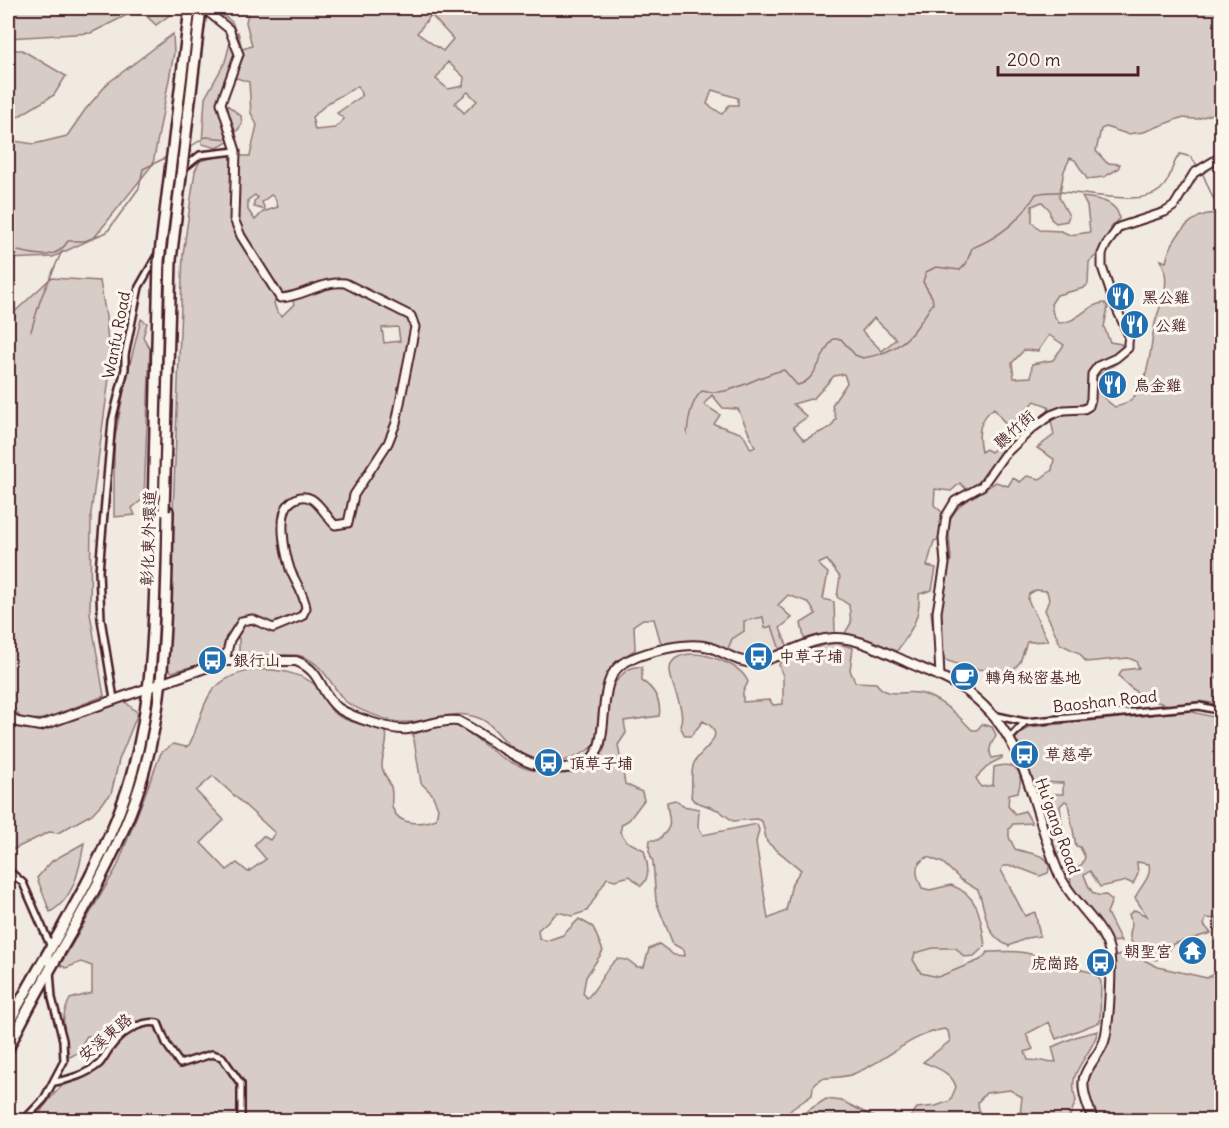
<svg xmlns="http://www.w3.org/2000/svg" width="1229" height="1128" font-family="Delius,'LXGW WenKai TC',sans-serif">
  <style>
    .built { fill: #e4dbd2 }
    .green { fill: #d8ccc6; stroke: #917678; stroke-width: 1.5; fill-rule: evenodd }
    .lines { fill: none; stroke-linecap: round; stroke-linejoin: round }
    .stream { stroke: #8c6f72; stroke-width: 1.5 }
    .minor-casing { stroke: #4a1f2b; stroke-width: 10 }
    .tertiary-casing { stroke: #4a1f2b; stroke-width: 11 }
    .secondary-casing { stroke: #4a1f2b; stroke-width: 12 }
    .primary-casing { stroke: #4a1f2b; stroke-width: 14 }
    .minor { stroke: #fbf7ec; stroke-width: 5 }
    .tertiary { stroke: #fbf7ec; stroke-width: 7 }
    .secondary { stroke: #fbf7ec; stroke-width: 8 }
    .primary { stroke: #fbf7ec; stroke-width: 9 }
    .primary-bridge-casing { stroke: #4a1f2b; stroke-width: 14; stroke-linecap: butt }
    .primary-bridge { stroke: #fbf7ec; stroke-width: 9 }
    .labels { text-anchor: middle; stroke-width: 6; stroke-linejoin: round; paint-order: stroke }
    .poi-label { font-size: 16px; fill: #4a1f2b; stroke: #fbf7ec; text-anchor: start }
    .street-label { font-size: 16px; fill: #4a1f2b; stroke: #fbf7ec }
  </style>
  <rect width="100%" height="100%" fill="#f0eae0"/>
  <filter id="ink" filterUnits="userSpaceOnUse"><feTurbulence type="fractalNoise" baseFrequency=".0167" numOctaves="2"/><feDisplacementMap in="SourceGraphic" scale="12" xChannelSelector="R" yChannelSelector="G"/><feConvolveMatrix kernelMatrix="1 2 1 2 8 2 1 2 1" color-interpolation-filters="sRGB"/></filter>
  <g filter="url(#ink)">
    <!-- built -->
    <path class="built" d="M763,617L772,626L780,650L748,659L727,651L732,638L744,631V621Z
      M933,948H956L964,957L965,966L938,977L921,973L913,960L915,953Z"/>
    <!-- green -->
    <path class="green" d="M8,8H179L156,25L139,9L91,33L8,38Z
      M249,8H1221V111L1197,119L1180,118L1144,132L1127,134L1106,127L1101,129L1096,151L1107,163L1120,164L1118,169L1104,177L1087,179L1075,160L1070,158L1064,171L1059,197L1069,216L1067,221L1056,223L1051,219L1049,209L1042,202L1032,206V222L1040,230L1061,231L1070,235L1090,232L1087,206L1082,197C1095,198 1119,201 1119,219L1111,227L1110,243L1089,262L1088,284L1084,288L1057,295L1051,304L1053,314L1059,323C1078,323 1087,303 1105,303L1108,307L1104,327L1110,342L1121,344L1124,349L1117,363L1096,377C1094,390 1105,400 1115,407C1151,400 1149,351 1155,323C1161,301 1172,284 1161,260L1166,262C1171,238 1193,209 1220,214L1221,218L1222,677L1214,679L1216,704C1194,699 1198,703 1178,705C1159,707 1130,691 1119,676L1122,670L1139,668L1136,661L1128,658L1086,662L1079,653L1060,644L1045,610L1049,600L1047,591L1036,590L1029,594L1028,600L1048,641L1027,642L1020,662L1012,671L972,669L936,657L931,611L940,608V592L951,560L948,521L961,504L996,482L1008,486L1013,478L1020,482L1027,476L1040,479L1052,470L1054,459L1037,448L1054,435L1048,406L1035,401L1008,428L994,408C979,419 977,433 981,452L986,449L991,452L998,446L1001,448C1002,468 983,480 968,491L960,483L951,491L935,489L934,505L944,514L941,539L934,541L927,566L936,568L932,590L919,594C921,620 908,635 894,655L882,646L845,633L851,623L849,605L837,597L840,577L827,560L818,564L828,573L823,599L834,602L835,633L805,643L801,623L816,614L808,602L788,595L778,605L792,618L780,628L788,648L780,650L772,626L765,628L763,617L744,621V631L732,639L727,651L704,642L662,647L654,619H643L634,625L635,650C592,673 603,705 594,746C563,769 532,767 504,740C498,733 489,722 481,719C453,706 427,725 399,722C388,721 352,708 344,700C331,685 324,665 304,657C293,652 259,656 245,657L239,654V638L231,639L223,658L172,672L167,668L183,254L195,171L200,161L219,156H250L257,125L251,113L249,82L237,78L221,90L218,104L227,105L241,116L242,124L230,141L217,148L202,144L205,98L225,62L231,39L238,32L242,49L252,46L246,22ZM431,15L453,39L443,51L417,33ZM448,62L464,77L463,86L448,89L436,79ZM358,86L362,96L337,113L344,119L335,128L315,130L312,117L329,102ZM712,90L738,98V105H729L722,114L707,104ZM468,92L477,101L464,113L455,103ZM255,195L258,198L254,201V207L265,210L262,202L271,195L275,198L278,207L263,212L255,220L248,210V200ZM291,297L294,304L282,316L277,312L274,303L276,299ZM874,318L896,339L882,351L862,331ZM398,327L400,341L384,343L382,328ZM1049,335L1064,345L1053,360L1032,364L1031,377L1014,378L1012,363L1024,350L1038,351ZM844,374L847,383L832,405L836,419L831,427L804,440L793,427L807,417L793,404L814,398L834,376ZM712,395L723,408L738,409L755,447L751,449L743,434L714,424L720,415L704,404Z
      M173,34L174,53L153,164L94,238L53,257L8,259V140L34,144L67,136L85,110L108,83Z
      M8,50H22L66,76L54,95L14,119L8,132Z
      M51,278L100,281L106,317L110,371L91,513L90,613L104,696L44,719L22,720L8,700V318Z
      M141,319L147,323L143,337L150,349L144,498L132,508L135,515L114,517V443L125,384Z
      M837,643L853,648L850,670L855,682L876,683C889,701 906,688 923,694C943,701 958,715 972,730H977L982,724L992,727L996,735C992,743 987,749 992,758L1002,756V758L990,764L976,778L981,787L993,785L994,767C1015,761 1025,771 1018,792L1009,794L1008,806L1015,814L1025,811L1032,823L1013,824L1009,829V837L1015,849C1028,854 1055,853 1048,873L1040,876L1014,866H1003L1001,870L1025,916L1035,912L1040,936L1027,938L1009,946C984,936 987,912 978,890L961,880L943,863L928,857C912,864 916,875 922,888L930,890L951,885C980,896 981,918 985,946L974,956L964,957L956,948H933L915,953L913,960L921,973L938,977L980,960L988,952C1000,952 1014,950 1026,953C1051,958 1071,969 1096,973L1101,982L1100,1022L1056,1039L1049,1022L1026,1034L1033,1049L1025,1052L1028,1060L1056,1062L1052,1047L1078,1036L1098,1031C1089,1062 1066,1068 1076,1101L1068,1120H1024L1020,1116L1022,1097L1010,1090L986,1093L978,1102L980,1119L988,1120L990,1115H1009L1005,1120H908L917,1108L936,1106L950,1101L956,1087C952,1072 936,1068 923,1062L950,1041L948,1031L944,1029C904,1037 887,1062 853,1074C843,1078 831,1077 820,1079L813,1087L812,1095L792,1109L782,1120H34C43,1110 53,1091 65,1084C92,1069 101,1077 101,1038L98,1035L87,1036L77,1053L70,1057L68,1054C66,1030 58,1022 70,999L92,993V966L81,962L66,968L60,965L117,867L161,753L173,744L186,747L189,745C198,729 200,710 210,694C232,662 291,664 318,687C327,694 326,706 334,713C349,725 371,723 386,732C389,744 382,753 382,765C382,774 389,779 391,787C393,793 391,800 392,806C397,826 421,825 436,819L438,808L432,794L421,783L413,734C424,732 436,723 447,724C461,725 473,736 483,744C513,768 546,781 585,768C620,756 599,710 613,686C615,682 619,678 622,675C627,669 633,666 642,667V681C654,688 662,702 659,716L624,721L626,733L618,745L625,784L642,792L644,800L629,820L622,824L620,832L626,841L644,850C647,861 652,877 641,886L630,876L615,880L607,878L587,911L572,916L558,912L538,930L539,938L546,941L563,935L579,919L593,927L603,951L586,977L583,993L587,998C600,986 603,970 617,959L628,960L637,967H644L649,949L659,944L674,955L685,956L684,950L673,944L656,901L653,862L649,851L650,840H658C676,824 668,822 667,802L675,800L683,806L699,809L698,826L703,835L757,824L759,830L756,842L768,919L786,911L792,883L801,870L767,842L762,821L756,819L733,821L718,810L694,801L691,797C693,786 690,772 694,763C701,749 731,735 703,721L691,736H685L680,726C690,703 650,663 684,655C697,652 708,655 720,660C732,665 743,670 748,682L743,692V702L770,700L773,705L783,704V676L779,665L781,660L824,645ZM213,776L275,833L270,840L263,836L254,845L266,859L248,872L237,863L227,870L201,843L224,820L196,791Z
      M123,700L138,713L119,760L111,794L102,803L92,814L58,833L49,832L8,852V723L23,729H38Z
      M1189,711L1221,719V934L1216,926L1217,919L1206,918L1204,925L1211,933L1173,944L1169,951L1156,960C1149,958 1148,956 1143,952C1131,943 1127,941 1132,925L1129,914L1135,910L1147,916L1135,898C1140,886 1152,878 1149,864L1137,862L1138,874L1133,884L1127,881L1100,887L1090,871L1084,875C1089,887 1091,898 1106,895L1112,900L1107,913L1121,941L1110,942L1071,885L1070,874L1082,864L1085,857L1080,847L1076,846L1068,803L1065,801L1060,806L1063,832L1070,845L1056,855L1051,849L1033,794H1063V783L1029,782L1015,738L1029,727Z
      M84,843C80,868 74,899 50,912L37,878L52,861Z
      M1128,952L1158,967L1207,978L1214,974L1221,958V1120H1095L1085,1094L1087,1075L1106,1047L1111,968L1114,957Z
      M826,1099L842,1101L880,1120H793Z"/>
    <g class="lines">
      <!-- stream -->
      <path class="stream" d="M213,8L232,22L244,55L231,84
        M226,108L234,137
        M190,147L205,137L230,139
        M1202,172L1213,198L1222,200
        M8,249C31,253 54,264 68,241H85L107,232L139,188L143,169L169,156
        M31,331L41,298L62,251
        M687,434C688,420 691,401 702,391C731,398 756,375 784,370L797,385C817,382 821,352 833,339H841L855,355L863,358C902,352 913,334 933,303L932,297L923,282L926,272L936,267L960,270L966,264L972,248C1000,237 1021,220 1036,194C1067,185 1137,210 1160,190C1172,180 1170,165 1180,154L1191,157L1199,168"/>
      <defs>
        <path id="minor" d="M183,169L200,155L236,151
          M114,699L101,619L99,571L112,421L125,369V355L139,287L171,231
          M993,715L1025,722L1199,706L1222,711
          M1010,738L1025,722
          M8,870L23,883L51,947
          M55,1082C69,1080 87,1074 99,1064C103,1060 106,1053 110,1048C121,1033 140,1020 158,1023L167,1045L180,1064L212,1054L222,1057L241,1084V1120
          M24,1120L44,1099L64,1061L63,1040L52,998L49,957"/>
        <path id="tertiary" d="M203,8L229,29L239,54L221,103L236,151L234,219L241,236L280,298C303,297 323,280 345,283L411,316L415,327L396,423L388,443L354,495L348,523L335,525C323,514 313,486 292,501C276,512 285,553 290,569C295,582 304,593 306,608L302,616L273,628L252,619L242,621L230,640L225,661
          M940,677L937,612L945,564L943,539L946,516L955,501L982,486L1004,455L1033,428L1051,415L1064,410L1084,409L1089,406L1091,399L1092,374L1098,366L1116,358L1128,348V343L1129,336L1114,303L1102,267V254L1106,245L1119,227L1165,212L1174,206L1194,173L1222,156"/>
        <path id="secondary" d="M8,714L17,722L40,726L225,661H296C323,671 319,693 338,708C351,717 393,731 408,729C425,726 441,719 458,721C498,741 533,782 583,764C619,751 587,677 629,660C649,651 688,641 709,647C725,652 738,664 756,662C782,658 807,639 834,638C859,637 885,653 907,662C925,670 945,677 962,688C1029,733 1030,806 1059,874C1071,901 1098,919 1108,946C1113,958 1109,1033 1103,1044C1098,1056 1087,1066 1084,1078C1081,1091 1089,1108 1093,1120"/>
        <path id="primary" d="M8,1024C49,947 99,874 127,790C156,700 154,604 157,511
          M8,1049C46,968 99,895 131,811C168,716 166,611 168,511"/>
      </defs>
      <!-- minor casing -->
      <use href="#minor" class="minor-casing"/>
      <!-- tertiary casing -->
      <use href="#tertiary" class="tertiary-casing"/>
      <!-- secondary casing -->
      <use href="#secondary" class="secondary-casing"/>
      <!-- primary casing -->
      <use href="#primary" class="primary-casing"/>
      <!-- minor -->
      <use href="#minor" class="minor"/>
      <!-- tertiary -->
      <use href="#tertiary" class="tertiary"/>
      <!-- secondary -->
      <use href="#secondary" class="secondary"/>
      <!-- primary -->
      <use href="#primary" class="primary"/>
      <defs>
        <path id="primary-bridge" d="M153,511L159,261L190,8
          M164,511L171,260L201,8"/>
      </defs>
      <!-- primary-bridge casing -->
      <use href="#primary-bridge" class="primary-bridge-casing"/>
      <!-- primary-bridge -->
      <use href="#primary-bridge" class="primary-bridge"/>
    </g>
  </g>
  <!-- icons -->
  <defs>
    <symbol id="restaurant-disc" viewBox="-11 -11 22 22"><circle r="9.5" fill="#1f6fb2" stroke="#fbf7ec"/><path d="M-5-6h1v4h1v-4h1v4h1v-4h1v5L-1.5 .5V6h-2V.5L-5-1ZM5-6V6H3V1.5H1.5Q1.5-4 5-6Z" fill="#fff"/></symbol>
    <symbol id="bus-disc" viewBox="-11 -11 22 22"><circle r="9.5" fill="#1f6fb2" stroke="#fbf7ec"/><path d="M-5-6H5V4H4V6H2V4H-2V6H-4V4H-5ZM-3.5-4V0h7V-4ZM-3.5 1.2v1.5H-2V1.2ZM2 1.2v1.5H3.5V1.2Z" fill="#fff"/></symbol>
    <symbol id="cafe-disc" viewBox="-11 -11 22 22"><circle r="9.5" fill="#1f6fb2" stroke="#fbf7ec"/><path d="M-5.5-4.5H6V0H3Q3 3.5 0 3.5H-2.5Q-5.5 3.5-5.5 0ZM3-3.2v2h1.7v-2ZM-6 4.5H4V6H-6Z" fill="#fff"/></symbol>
    <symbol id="temple-disc" viewBox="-11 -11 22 22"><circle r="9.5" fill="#1f6fb2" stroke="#fbf7ec"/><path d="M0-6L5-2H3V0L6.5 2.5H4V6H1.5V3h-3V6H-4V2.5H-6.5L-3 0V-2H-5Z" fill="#fff"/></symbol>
  </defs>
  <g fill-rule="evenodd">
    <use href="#restaurant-disc" x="1104" y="280" width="33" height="33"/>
    <use href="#restaurant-disc" x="1118" y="308" width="33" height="33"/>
    <use href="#restaurant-disc" x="1096" y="368" width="33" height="33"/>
    <use href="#bus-disc" x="742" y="640" width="33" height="33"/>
    <use href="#bus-disc" x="196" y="644" width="33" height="33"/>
    <use href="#cafe-disc" x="948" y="660" width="33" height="33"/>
    <use href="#bus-disc" x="1008" y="738" width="33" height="33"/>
    <use href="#bus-disc" x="532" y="746" width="33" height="33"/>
    <use href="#temple-disc" x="1176" y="934" width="33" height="33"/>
    <use href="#bus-disc" x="1084" y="946" width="33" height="33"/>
  </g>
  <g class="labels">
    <!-- poi labels -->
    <g class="poi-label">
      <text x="1142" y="303">黑公雞</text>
      <text x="1155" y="331">公雞</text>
      <text x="1134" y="391">烏金雞</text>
      <text x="779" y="662">中草子埔</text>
      <text x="233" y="666">銀行山</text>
      <text x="985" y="683">轉角秘密基地</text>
      <text x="1045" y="760">草慈亭</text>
      <text x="569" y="769">頂草子埔</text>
      <text x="1172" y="957" text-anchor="end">朝聖宮</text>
      <text x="1079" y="969" text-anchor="end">虎崗路</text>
    </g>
    <!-- street labels -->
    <g class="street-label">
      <text transform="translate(116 335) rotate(-79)" y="6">Wanfu Road</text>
      <text transform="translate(1014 429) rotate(-42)" y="6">聽竹街</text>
      <text transform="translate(148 538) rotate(-88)" y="6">彰化東外環道</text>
      <text transform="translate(1105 701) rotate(-6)" y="6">Baoshan Road</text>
      <text transform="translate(1058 826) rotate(70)" y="6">Hu'gang Road</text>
      <text transform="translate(105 1037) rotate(-40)" y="6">安溪東路</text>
    </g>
  </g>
  <!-- margin -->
  <rect width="1229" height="1128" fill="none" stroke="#fbf7ec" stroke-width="30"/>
  <rect x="15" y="15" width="1199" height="1098" fill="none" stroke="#4a1f2b" stroke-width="2" filter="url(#ink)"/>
  <!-- scale -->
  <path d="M998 66v9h140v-9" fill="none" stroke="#4a1f2b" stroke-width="3"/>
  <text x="1007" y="66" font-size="18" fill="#4a1f2b" stroke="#fbf7ec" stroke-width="4.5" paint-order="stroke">200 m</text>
</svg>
